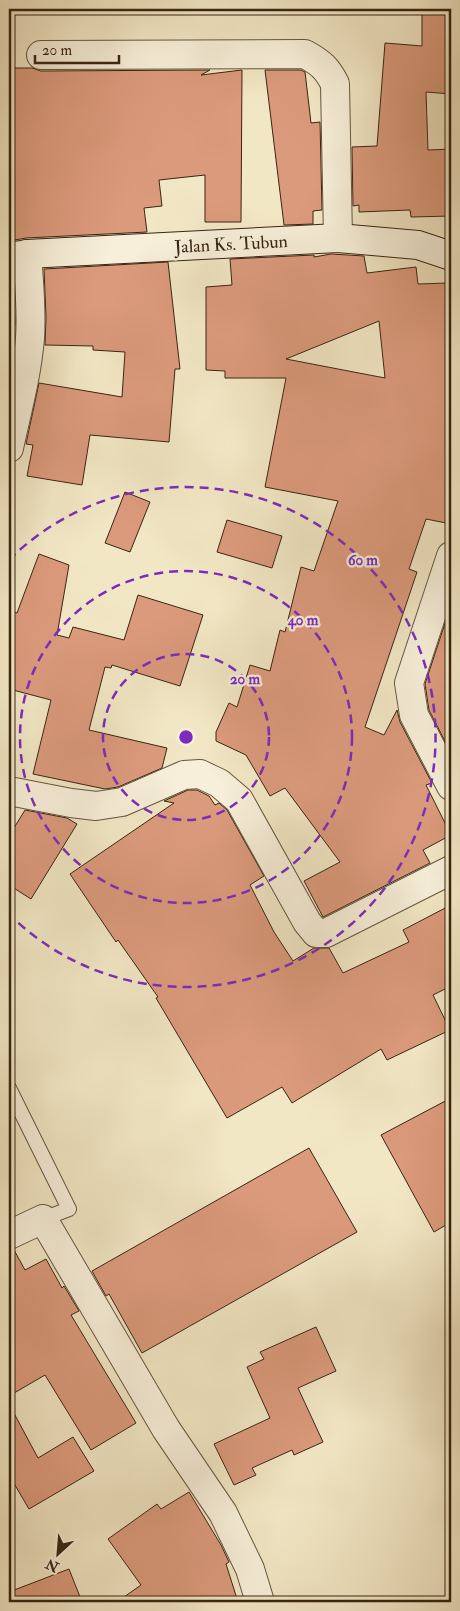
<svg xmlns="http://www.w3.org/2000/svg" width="460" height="1611" font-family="'IM FELL Double Pica',serif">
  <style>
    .building { fill: #db9a7c; stroke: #382512; fill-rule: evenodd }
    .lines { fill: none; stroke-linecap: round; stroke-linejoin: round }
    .lane-casing { stroke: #66563f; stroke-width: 16 }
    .street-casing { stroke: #66563f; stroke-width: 30 }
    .secondary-casing { stroke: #382512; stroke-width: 30 }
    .lane { stroke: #f7efd9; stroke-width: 14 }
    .street { stroke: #f7efd9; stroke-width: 28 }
    .secondary { stroke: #f7efd9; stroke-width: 28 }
    .ring { fill: none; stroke: #7b2cbf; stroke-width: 2.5; stroke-dasharray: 9 6 }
    .labels { text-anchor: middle; stroke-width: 4.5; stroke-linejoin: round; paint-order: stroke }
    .street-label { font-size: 18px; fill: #382512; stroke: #f7efd9 }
    .centre { fill: #7b2cbf; stroke: #f7efd9; stroke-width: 2.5 }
    .ring-label { font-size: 15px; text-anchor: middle; font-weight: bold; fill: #7b2cbf; stroke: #f7efd9; stroke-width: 4.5; stroke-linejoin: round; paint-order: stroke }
  </style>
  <rect width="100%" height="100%" fill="#f2e7c5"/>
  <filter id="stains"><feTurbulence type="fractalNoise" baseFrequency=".004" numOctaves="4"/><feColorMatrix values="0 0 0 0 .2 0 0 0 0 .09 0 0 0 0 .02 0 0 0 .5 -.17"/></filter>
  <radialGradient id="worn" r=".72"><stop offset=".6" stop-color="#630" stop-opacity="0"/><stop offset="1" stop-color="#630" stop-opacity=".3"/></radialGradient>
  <!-- building -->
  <path class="building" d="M422,9H451V94L426,92L428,150L451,149V216L411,217L410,210L359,212V205L353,206L352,147L377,146L385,43L422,46Z
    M9,68H32L41,71L210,70L201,75L242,70L241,222H205V175L159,180L162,206L144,208L147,232L26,238L9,241Z
    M265,70H301L305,72L311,123L320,122L322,210L313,211V224L284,225Z
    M331,254L364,256L367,273L416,267L418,284L448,283L451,357V524L426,519L409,569L417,572L365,727L384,735L397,710L400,722L432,783L426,785L451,835L423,850L430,863L323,917L304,881L340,862L285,788L270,796L246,755L216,741V732L229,703L237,707L250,665L270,671L280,630L285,632L301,567L314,571L338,501L265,487L286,378H225V371L206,370V287L232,285L230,259L314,255V257ZM379,321L385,378L286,359Z
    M168,262L180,369H175L169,442L90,435L82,485L27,476L33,445L26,444L39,383L122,397L125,352L93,350V346L45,345L46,317L44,269Z
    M9,272H13L15,325H9Z
    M125,492L150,502L130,552L105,543Z
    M227,520L282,536L272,568L217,552Z
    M39,554L69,565L57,635L69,638L73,627L124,640L138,595L203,615L180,686L112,665L111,668L105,667L89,730L167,748L162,768L118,787L105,789L33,774L51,700L9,689V611L17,613Z
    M451,605V753L429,710L425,684Z
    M188,790H197L209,796L215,805L219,803L227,810L264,876L250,885L274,932L293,961L314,948H329L343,973L409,942L403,930L451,905V986L433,995L450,1030L387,1060L381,1049L292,1103L282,1087L227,1118L156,998L158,997L118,940L116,942L70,874L174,803L164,801Z
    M25,810L67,818L77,824L31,899L9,885V836Z
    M451,1098V1222L434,1232L381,1135Z
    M309,1148L357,1232L142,1353L109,1294L106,1296L92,1271Z
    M9,1250H14L25,1270L46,1259L62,1288L64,1286L79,1311L71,1315L136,1423L91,1450L45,1375L9,1396Z
    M316,1327L336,1371L298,1388L323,1442L294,1455L292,1450L252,1468L256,1475L234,1485L214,1444L270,1418L247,1367L264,1359L260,1352Z
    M9,1404L38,1458L73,1437L94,1471L29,1509L9,1475Z
    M189,1492L221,1545L229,1562L226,1564L238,1602H117L141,1585L108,1539L157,1504L161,1509Z
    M69,1569L82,1602H9V1592Z"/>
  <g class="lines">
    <defs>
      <path id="lane" d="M9,1088L69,1209L43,1219"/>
      <path id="street" d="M41,55L305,54C321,63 327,68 335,84L338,238
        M9,448C17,411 27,375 30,338C32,310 29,282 27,254
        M451,556L409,683L414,715L451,786
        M9,791L71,803L96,806L122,802L184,775L200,774L219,783L239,800L307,922L316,933H326L451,870
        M9,1235L43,1219L166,1429L223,1513L250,1569L260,1602"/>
      <path id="secondary" d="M9,257L27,254L338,238L418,245L451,256"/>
    </defs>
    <!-- lane casing -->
    <use href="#lane" class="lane-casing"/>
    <!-- street casing -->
    <use href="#street" class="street-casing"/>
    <!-- secondary casing -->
    <use href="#secondary" class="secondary-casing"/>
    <!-- lane -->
    <use href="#lane" class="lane"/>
    <!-- street -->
    <use href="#street" class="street"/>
    <!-- secondary -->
    <use href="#secondary" class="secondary"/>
  </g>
  <!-- distance rings -->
  <g class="ring">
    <circle cx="186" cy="737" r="83"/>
    <circle cx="186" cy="737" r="166"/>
    <path d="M9 560A250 250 0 1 1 9 914"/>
  </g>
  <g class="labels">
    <!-- street labels -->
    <g class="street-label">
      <text transform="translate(231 244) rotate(-3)" y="6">Jalan Ks. Tubun</text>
    </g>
  </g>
  <circle cx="186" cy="737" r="8" class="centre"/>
  <g class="ring-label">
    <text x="363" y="565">60 m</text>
    <text x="303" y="625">40 m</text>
    <text x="245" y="684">20 m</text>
  </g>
  <!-- margin -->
  <rect width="460" height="1611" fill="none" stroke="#f2e7c5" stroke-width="30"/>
  <rect x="10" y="10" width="440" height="1591" fill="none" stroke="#382512" stroke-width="2.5"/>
  <rect x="15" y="15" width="430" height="1581" fill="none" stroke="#382512"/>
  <!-- north arrow -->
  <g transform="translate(58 1554) rotate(206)" stroke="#f7efd9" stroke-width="4" paint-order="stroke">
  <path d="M0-4L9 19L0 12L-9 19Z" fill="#382512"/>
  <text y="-8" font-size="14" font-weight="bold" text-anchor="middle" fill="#382512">N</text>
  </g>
  <!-- scale -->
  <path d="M35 55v8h84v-8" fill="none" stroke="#382512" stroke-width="2.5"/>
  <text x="42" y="55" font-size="15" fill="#382512" stroke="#f7efd9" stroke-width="4" paint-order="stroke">20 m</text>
  <rect width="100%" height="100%" filter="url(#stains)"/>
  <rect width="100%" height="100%" fill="url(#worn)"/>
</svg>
